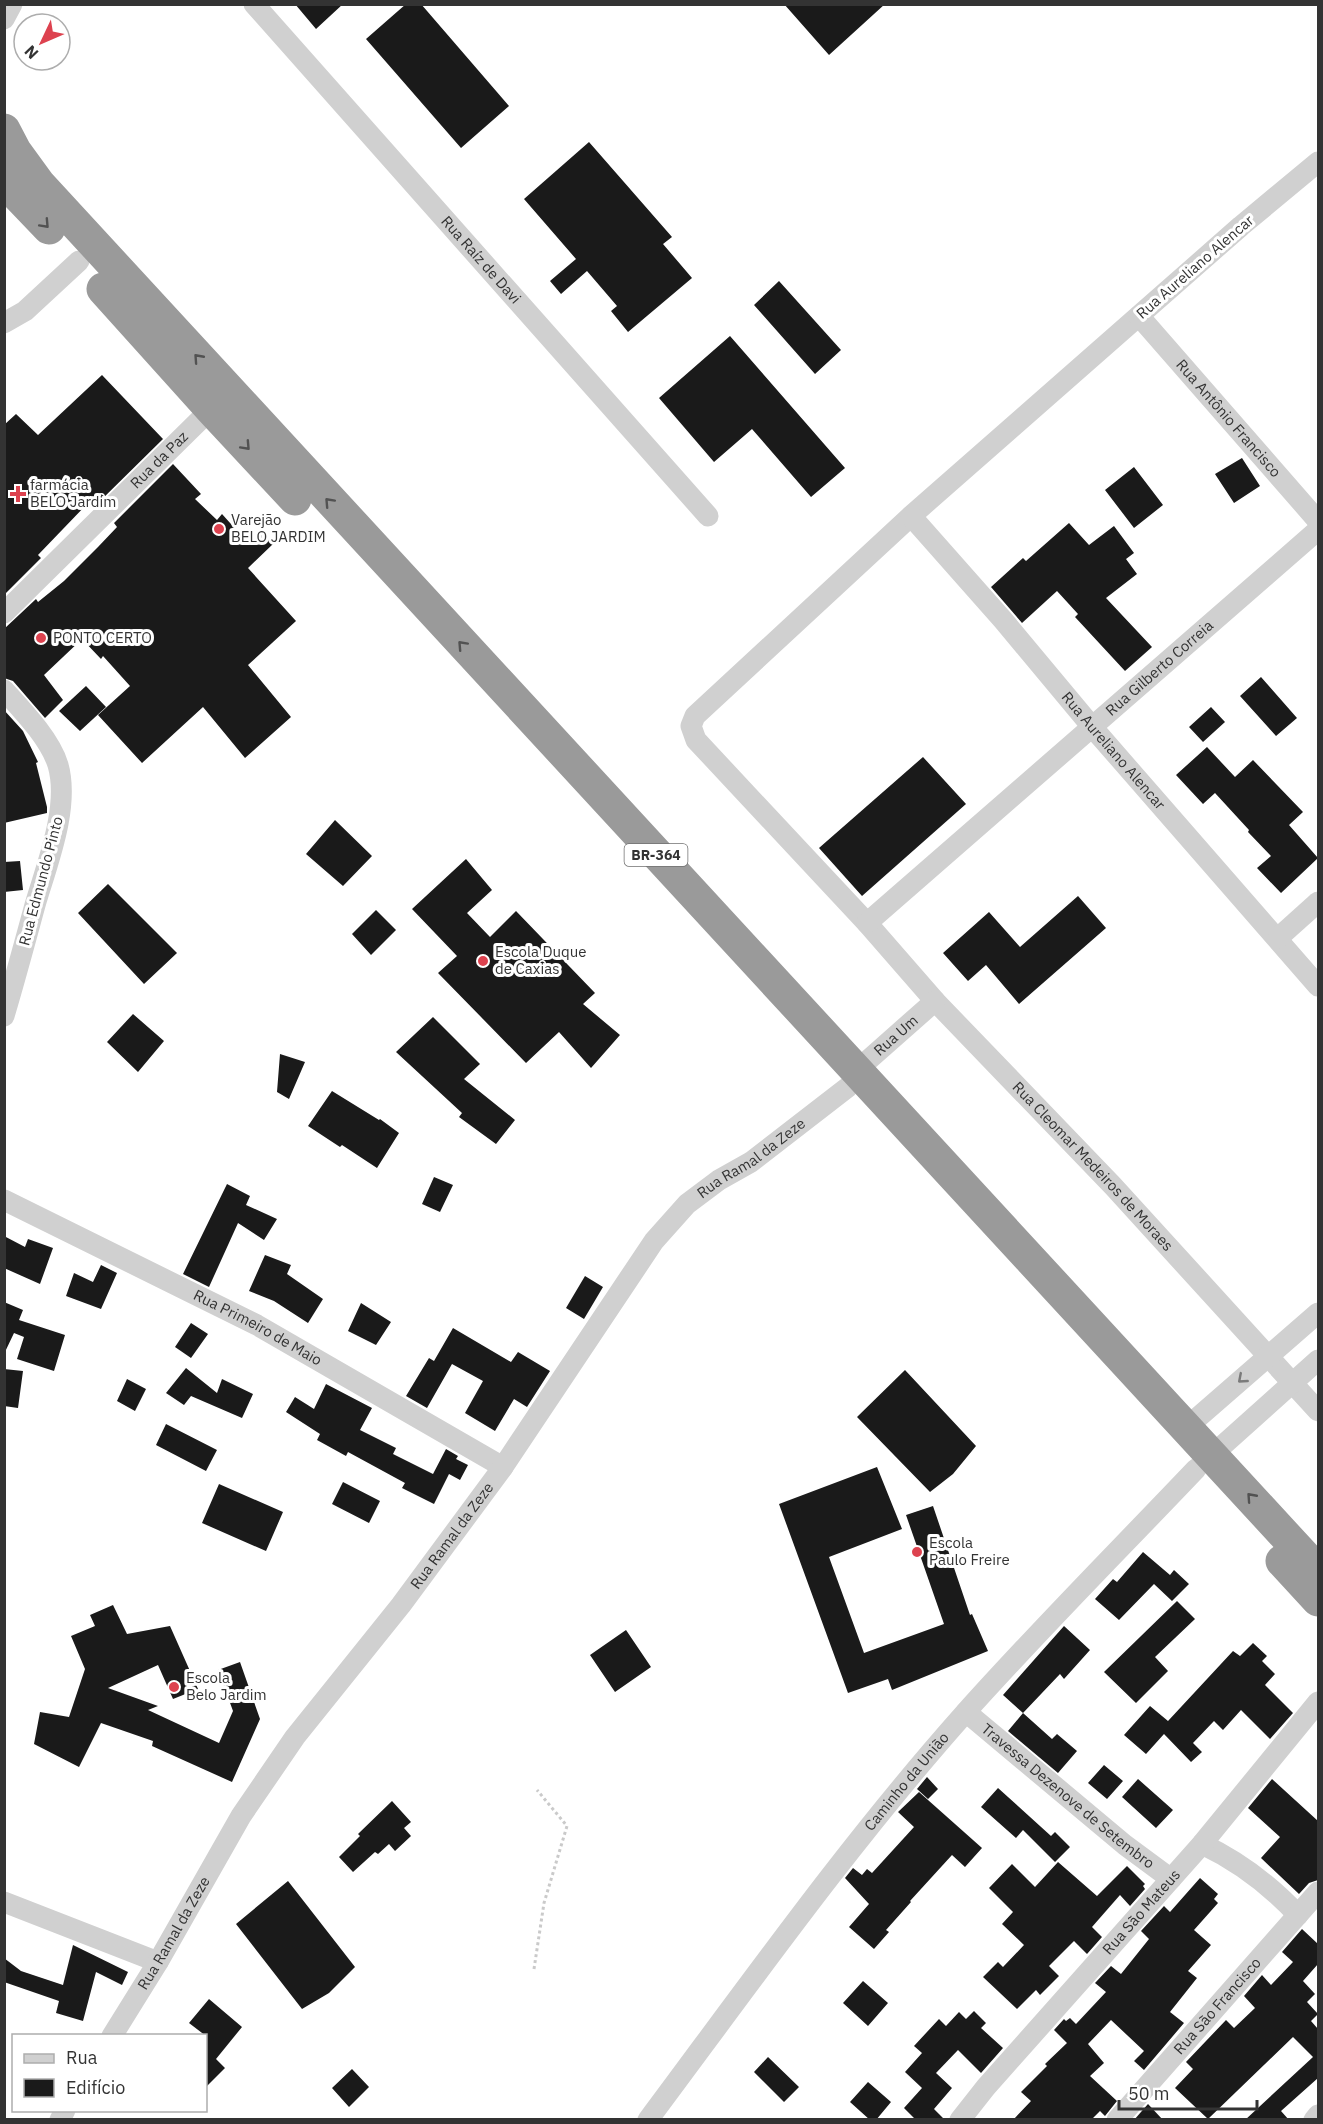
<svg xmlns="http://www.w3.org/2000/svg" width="1323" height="2124" font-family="'IBM Plex Sans',sans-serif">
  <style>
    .building { fill: #1a1a1a }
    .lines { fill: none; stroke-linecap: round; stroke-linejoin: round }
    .path { stroke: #cacaca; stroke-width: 3; stroke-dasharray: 3 3; stroke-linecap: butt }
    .street { stroke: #d0d0d0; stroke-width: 21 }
    .highway { stroke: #9a9a9a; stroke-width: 33 }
    .oneway { stroke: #525252 }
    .oneway2 { stroke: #7a7a7a }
    .poi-dot { fill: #dd424f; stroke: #fff; stroke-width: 2 }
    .labels { text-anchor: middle; stroke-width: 6; stroke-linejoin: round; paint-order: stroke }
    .shield { fill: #fff; stroke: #707070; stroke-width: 1.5 }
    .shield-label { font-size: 14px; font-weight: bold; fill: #333 }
    .street-label { font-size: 15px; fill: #333; stroke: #fff }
    .poi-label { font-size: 15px; fill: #333; stroke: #fff; text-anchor: start }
  </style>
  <rect width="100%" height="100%" fill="#fff"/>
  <!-- building -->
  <path class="building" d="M295,4H343L316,29Z
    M406,4H421L509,106L461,148L366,39Z
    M784,4H885L829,55Z
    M589,142L672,237L663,244L692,278L628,332L611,311L617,306L587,271L561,294L550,281L576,259L524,199Z
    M779,281L841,350L815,374L754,305Z
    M730,336L845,468L811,497L752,429L714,462L659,398Z
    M102,375L163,439L93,508L88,503L38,555L41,558L4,595V425L16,414L38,435Z
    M1242,458L1260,486L1234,503L1215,474Z
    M173,464L201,494L195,499L217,520L222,514L248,543L260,530L273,544L248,568L296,621L248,665L291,717L245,758L203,707L142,763L98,715L130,686L103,656L101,659L82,639L44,675L63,700L45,718L13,681L4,678V629L36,599L38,602L64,581L98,547L117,527L114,523Z
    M1134,467L1163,505L1134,528L1105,490Z
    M1069,523L1089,545L1114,526L1134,553L1126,559L1137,574L1106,598L1152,647L1125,671L1075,617L1078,614L1057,591L1022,623L991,587L1023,558L1026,561Z
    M1261,677L1297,718L1276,736L1240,696Z
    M86,686L106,707L80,731L59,711Z
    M1211,707L1225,722L1203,742L1189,727Z
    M4,710L23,731L38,762L36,763L47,807V813L4,823Z
    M1207,747L1235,777L1253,760L1303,812L1289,825L1318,858L1281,893L1257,868L1271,856L1248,832L1249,830L1215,793L1203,804L1176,775Z
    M923,757L966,804L862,896L819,848Z
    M335,820L372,856L343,886L306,854Z
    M466,859L492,890L467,913L490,937L516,911L595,993L583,1004L620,1035L591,1068L559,1032L526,1063L438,973L457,956L412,909Z
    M20,861L23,890L4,892V862Z
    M108,884L177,953L144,984L78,913Z
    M1078,896L1106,928L1019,1004L986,965L968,981L943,953L989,912L1020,947Z
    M376,910L396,930L371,955L352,934Z
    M133,1014L164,1041L138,1072L107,1042Z
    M433,1017L480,1064L464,1079L515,1120L496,1144L459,1117L462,1113L396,1052Z
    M280,1054L305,1062L289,1099L277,1092Z
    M332,1091L379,1120L380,1119L399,1133L377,1168L342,1145L340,1147L308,1126Z
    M434,1177L453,1185L440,1212L422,1204Z
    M227,1184L250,1196L246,1205L277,1219L264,1240L238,1223L209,1287L183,1274Z
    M4,1236L25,1247L28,1239L53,1248L40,1284L4,1268Z
    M265,1255L291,1265L287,1274L323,1299L308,1323L274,1301L249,1291Z
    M101,1265L117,1273L101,1309L66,1296L74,1273L93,1282Z
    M585,1276L603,1287L584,1319L566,1308Z
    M4,1302L23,1310L19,1320L65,1335L54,1371L17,1359L24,1337L14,1333L4,1354Z
    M361,1303L391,1322L376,1345L348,1331Z
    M191,1323L208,1334L191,1358L175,1347Z
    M453,1328L511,1362L518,1352L550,1371L527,1407L514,1399L495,1431L465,1413L483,1381L452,1364L427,1408L406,1396L429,1358L434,1361Z
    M186,1368L217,1393L222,1379L253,1394L242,1418L191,1396L184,1405L166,1393Z
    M4,1369L23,1371L18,1408L4,1406Z
    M905,1370L976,1446L953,1474L930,1492L857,1417Z
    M127,1379L146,1389L135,1411L117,1401Z
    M326,1384L372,1408L360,1430L396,1448L393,1454L433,1474L446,1449L458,1456L456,1459L468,1465L460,1480L449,1474L434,1504L402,1488L405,1483L348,1452L346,1456L317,1440L320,1434L286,1412L295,1397L314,1409Z
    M166,1424L217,1450L206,1471L156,1445Z
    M877,1467L902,1529L829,1557L864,1653L944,1624L906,1515L933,1506L970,1615L972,1614L988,1651L892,1690L888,1679L848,1693L779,1504Z
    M343,1482L380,1501L369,1523L332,1504Z
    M219,1484L283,1512L266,1551L202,1523Z
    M1143,1552L1170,1575L1174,1570L1189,1584L1172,1601L1154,1584L1119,1620L1095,1599L1113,1579L1117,1582Z
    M1177,1601L1195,1619L1155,1657L1168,1671L1136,1703L1104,1672Z
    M113,1605L127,1634L170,1626L198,1689L173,1699L158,1665L108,1688L158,1706L148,1710L219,1743L233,1711L218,1670L240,1662L260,1719L232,1782L152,1746L153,1741L101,1723L79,1767L34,1744L40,1712L69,1717L85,1669L71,1636L95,1626L90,1615Z
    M1064,1626L1090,1650L1064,1679L1060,1674L1023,1713L1003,1695Z
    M626,1630L651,1667L615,1692L590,1655Z
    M1253,1643L1267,1656L1262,1661L1275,1674L1265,1685L1293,1713L1270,1739L1241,1710L1223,1730L1214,1721L1193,1743L1202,1752L1191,1762L1164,1734L1146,1754L1124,1735L1150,1706L1168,1721L1233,1651L1240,1656Z
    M1023,1713L1052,1739L1057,1734L1077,1751L1058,1773L1008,1731Z
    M1104,1765L1123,1781L1107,1799L1088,1783Z
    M927,1777L938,1789L928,1799L917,1789Z
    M1138,1779L1173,1810L1156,1828L1122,1797Z
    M1272,1779L1318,1821V1880L1309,1883L1299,1894L1261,1858L1280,1837L1248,1808Z
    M998,1788L1051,1836L1055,1832L1070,1847L1055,1862L1023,1830L1016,1838L981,1807Z
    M919,1792L982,1848L965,1867L952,1855L910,1901L911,1902L886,1930L889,1932L874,1949L849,1927L869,1904L845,1878L853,1868L862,1875L867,1869L872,1873L914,1827L898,1812Z
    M392,1801L411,1822L404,1828L411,1836L395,1851L389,1844L378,1854L375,1852L353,1872L339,1857L360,1836L358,1834Z
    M1058,1862L1097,1896L1127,1866L1145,1884L1143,1886L1145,1889L1130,1906L1120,1895L1092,1927L1102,1937L1087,1954L1074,1941L1049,1966L1059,1976L1040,1995L1036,1990L1017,2009L983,1977L998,1962L1003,1967L1024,1945L1002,1924L1013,1912L989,1888L1012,1864L1035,1887Z
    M1200,1878L1218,1894L1214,1899L1218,1903L1194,1930L1211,1945L1188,1971L1197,1978L1170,2012L1184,2023L1144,2070L1134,2061L1144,2051L1111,2020L1088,2044L1104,2063L1090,2076L1117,2101L1105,2116L1100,2111L1091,2120H1013L1031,2101L1021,2092L1047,2066L1045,2064L1067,2043L1054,2030L1064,2019L1066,2021L1070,2018L1076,2024L1106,1992L1095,1983L1111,1966L1121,1974L1149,1939L1141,1931L1164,1906L1170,1912Z
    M288,1881L355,1967L329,1993L302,2009L236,1924Z
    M1302,1929L1318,1944V1964L1303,1981L1315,1994L1307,2002L1318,2014L1311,2021L1318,2029V2078L1281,2111L1289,2120H1245L1313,2057L1293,2037L1208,2119L1175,2088L1193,2069L1186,2062L1226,2020L1234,2028L1255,2008L1244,1996L1262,1975L1271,1985L1293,1962L1282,1952Z
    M73,1945L128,1972L122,1985L96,1972L83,2021L56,2013L59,2001L4,1982V1958L21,1971L63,1985Z
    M863,1981L888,2003L868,2026L843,2003Z
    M209,1999L242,2027L216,2059L225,2068L206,2087V2036L189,2023Z
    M974,2011L986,2023L981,2028L1003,2048L981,2073L958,2050L936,2073L952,2088L934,2109L945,2120H916L904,2108L922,2088L905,2072L922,2053L914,2046L939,2019L946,2026L959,2012L966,2019Z
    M768,2057L799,2087L784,2102L754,2072Z
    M352,2069L369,2087L349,2107L332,2088Z
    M868,2082L891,2102L876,2120H870L850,2102Z
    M1148,2104L1163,2120H1134Z"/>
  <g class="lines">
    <!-- path -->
    <path class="path" d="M534,1969L544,1903L567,1826L537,1790"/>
    <!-- street -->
    <g class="street">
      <path id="s1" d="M254,4L708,516"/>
      <path d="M4,19L12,4"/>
      <path id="s2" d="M1318,162L1241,226L911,516L695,716L691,726L696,740L867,923L935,1001L1113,1186L1318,1411"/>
      <path id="s3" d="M1139,316L1318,521"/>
      <path d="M4,323L25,311L79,261"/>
      <path id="s4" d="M911,516L1003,620L1093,728L1318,986"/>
      <path id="s5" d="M4,613L211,409"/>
      <path d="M4,690C23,711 50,739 58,765C70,807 47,864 35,905C25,942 15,979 4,1016"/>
      <path id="s6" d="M867,923L1318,530"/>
      <path d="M1278,938L1318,902"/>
      <path id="s7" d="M857,1070L935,1001"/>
      <path id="s8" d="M4,1200L257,1325L503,1467"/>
      <path d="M1187,1427L1318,1313"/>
      <path d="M1212,1455L1318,1360"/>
      <path id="s9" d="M966,1712L1125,1845L1171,1879"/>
      <path d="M1202,1844C1240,1862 1270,1885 1298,1915"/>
      <path d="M4,1902L158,1962"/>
      <path id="s10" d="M112,2036L158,1962L241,1816L295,1737L401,1605L503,1467L654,1241L687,1204L719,1180L751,1162L848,1087"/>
      <path d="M60,2120L65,2110"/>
      <path id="s11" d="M648,2120C751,1982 851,1841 965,1713C1040,1629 1119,1550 1196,1469"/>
      <path id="s12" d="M960,2120L986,2087L1202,1844L1318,1702"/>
      <path id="s13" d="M1117,2120L1318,1892"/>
      <path d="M1314,2120L1318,2115"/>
    </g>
    <!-- highway -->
    <path class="highway" d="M4,130L15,151L39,184C463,649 895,1106 1318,1571
      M4,181L49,228
      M103,289L211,409L295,499
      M1282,1561L1318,1600"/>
  </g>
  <!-- one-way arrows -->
  <defs><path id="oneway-chevron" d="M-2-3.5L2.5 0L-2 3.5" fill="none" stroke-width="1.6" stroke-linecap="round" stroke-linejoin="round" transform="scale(1.5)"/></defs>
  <g class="oneway">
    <use href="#oneway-chevron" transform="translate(45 224) rotate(47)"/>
    <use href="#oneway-chevron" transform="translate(198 358) rotate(-132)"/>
    <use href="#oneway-chevron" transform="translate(246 446) rotate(47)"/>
    <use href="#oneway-chevron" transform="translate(329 502) rotate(-133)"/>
    <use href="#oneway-chevron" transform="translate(462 645) rotate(-133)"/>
    <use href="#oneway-chevron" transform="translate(1251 1497) rotate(-132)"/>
  </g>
  <use class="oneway2" href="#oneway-chevron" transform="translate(1242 1379) rotate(139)"/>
  <!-- markers -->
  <g class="poi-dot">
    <path d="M15 485h6v6h6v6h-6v6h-6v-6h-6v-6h6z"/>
    <circle cx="219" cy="529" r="6"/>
    <circle cx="41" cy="638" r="6"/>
    <circle cx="483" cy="961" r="6"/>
    <circle cx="917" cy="1552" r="6"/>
    <circle cx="174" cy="1687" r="6"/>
  </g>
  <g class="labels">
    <!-- shield labels -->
    <rect class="shield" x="624.5" y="844" width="63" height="22" rx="4.5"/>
    <g class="shield-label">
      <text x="656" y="860">BR-364</text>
    </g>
    <!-- street labels -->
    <g class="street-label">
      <text dy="5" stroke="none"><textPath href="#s1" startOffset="342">Rua Raíz de Davi</textPath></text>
      <text transform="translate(1195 267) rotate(-41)" y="5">Rua Aureliano Alencar</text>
      <text dy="5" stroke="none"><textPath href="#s3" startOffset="136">Rua Antônio Francisco</textPath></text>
      <text dy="5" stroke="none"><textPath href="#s5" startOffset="218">Rua da Paz</textPath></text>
      <text dy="5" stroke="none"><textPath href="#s6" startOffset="388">Rua Gilberto Correia</textPath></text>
      <text dy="5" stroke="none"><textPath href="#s4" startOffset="310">Rua Aureliano Alencar</textPath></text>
      <text transform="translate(41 881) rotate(-75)" y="5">Rua Edmundo Pinto</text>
      <text dy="5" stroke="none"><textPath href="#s7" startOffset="52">Rua Um</textPath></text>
      <text dy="5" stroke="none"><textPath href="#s10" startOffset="1092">Rua Ramal da Zeze</textPath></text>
      <text dy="5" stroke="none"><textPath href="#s2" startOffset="1442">Rua Cleomar Medeiros de Moraes</textPath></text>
      <text dy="5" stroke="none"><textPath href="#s8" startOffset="284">Rua Primeiro de Maio</textPath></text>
      <text dy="5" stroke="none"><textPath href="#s10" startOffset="606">Rua Ramal da Zeze</textPath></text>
      <text dy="5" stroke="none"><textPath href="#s11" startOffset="426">Caminho da União</textPath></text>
      <text dy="5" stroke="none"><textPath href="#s9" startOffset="132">Travessa Dezenove de Setembro</textPath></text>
      <text dy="5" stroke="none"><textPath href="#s12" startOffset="276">Rua São Mateus</textPath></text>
      <text dy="5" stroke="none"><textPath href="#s10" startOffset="120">Rua Ramal da Zeze</textPath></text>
      <text dy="5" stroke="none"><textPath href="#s13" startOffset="152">Rua São Francisco</textPath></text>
    </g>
    <!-- poi labels -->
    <g class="poi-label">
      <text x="30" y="490">farmácia<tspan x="30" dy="17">BELO Jardim</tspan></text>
      <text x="231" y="525">Varejão<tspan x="231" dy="17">BELO JARDIM</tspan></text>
      <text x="53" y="643">PONTO CERTO</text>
      <text x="495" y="957">Escola Duque<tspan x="495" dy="17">de Caxias</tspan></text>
      <text x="929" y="1548">Escola<tspan x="929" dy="17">Paulo Freire</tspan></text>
      <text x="186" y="1683">Escola<tspan x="186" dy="17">Belo Jardim</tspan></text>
    </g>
  </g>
  <!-- border -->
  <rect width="1323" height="2124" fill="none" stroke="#333333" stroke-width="12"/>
  <!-- legend -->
  <rect x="12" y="2034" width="195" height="78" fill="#ffffff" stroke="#adadad" stroke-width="1.5"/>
  <rect x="24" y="2054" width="30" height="9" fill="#d0d0d0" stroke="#adadad" stroke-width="1.5"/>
  <text x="66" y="2064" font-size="18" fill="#333333">Rua</text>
  <rect x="24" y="2079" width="30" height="18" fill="#1a1a1a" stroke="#adadad" stroke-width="1.5"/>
  <text x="66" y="2094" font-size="18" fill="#333333">Edifício</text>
  <!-- north arrow -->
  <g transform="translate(42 42) rotate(226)"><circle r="28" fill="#ffffff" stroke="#adadad" stroke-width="1.5"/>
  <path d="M0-4.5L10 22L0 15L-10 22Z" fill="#dd424f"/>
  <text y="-9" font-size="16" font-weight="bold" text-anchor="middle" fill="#333333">N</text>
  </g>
  <!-- scale -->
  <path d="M1119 2100v9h138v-9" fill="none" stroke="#333333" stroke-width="3"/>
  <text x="1128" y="2100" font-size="18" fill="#333333" stroke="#ffffff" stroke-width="4.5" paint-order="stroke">50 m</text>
</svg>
